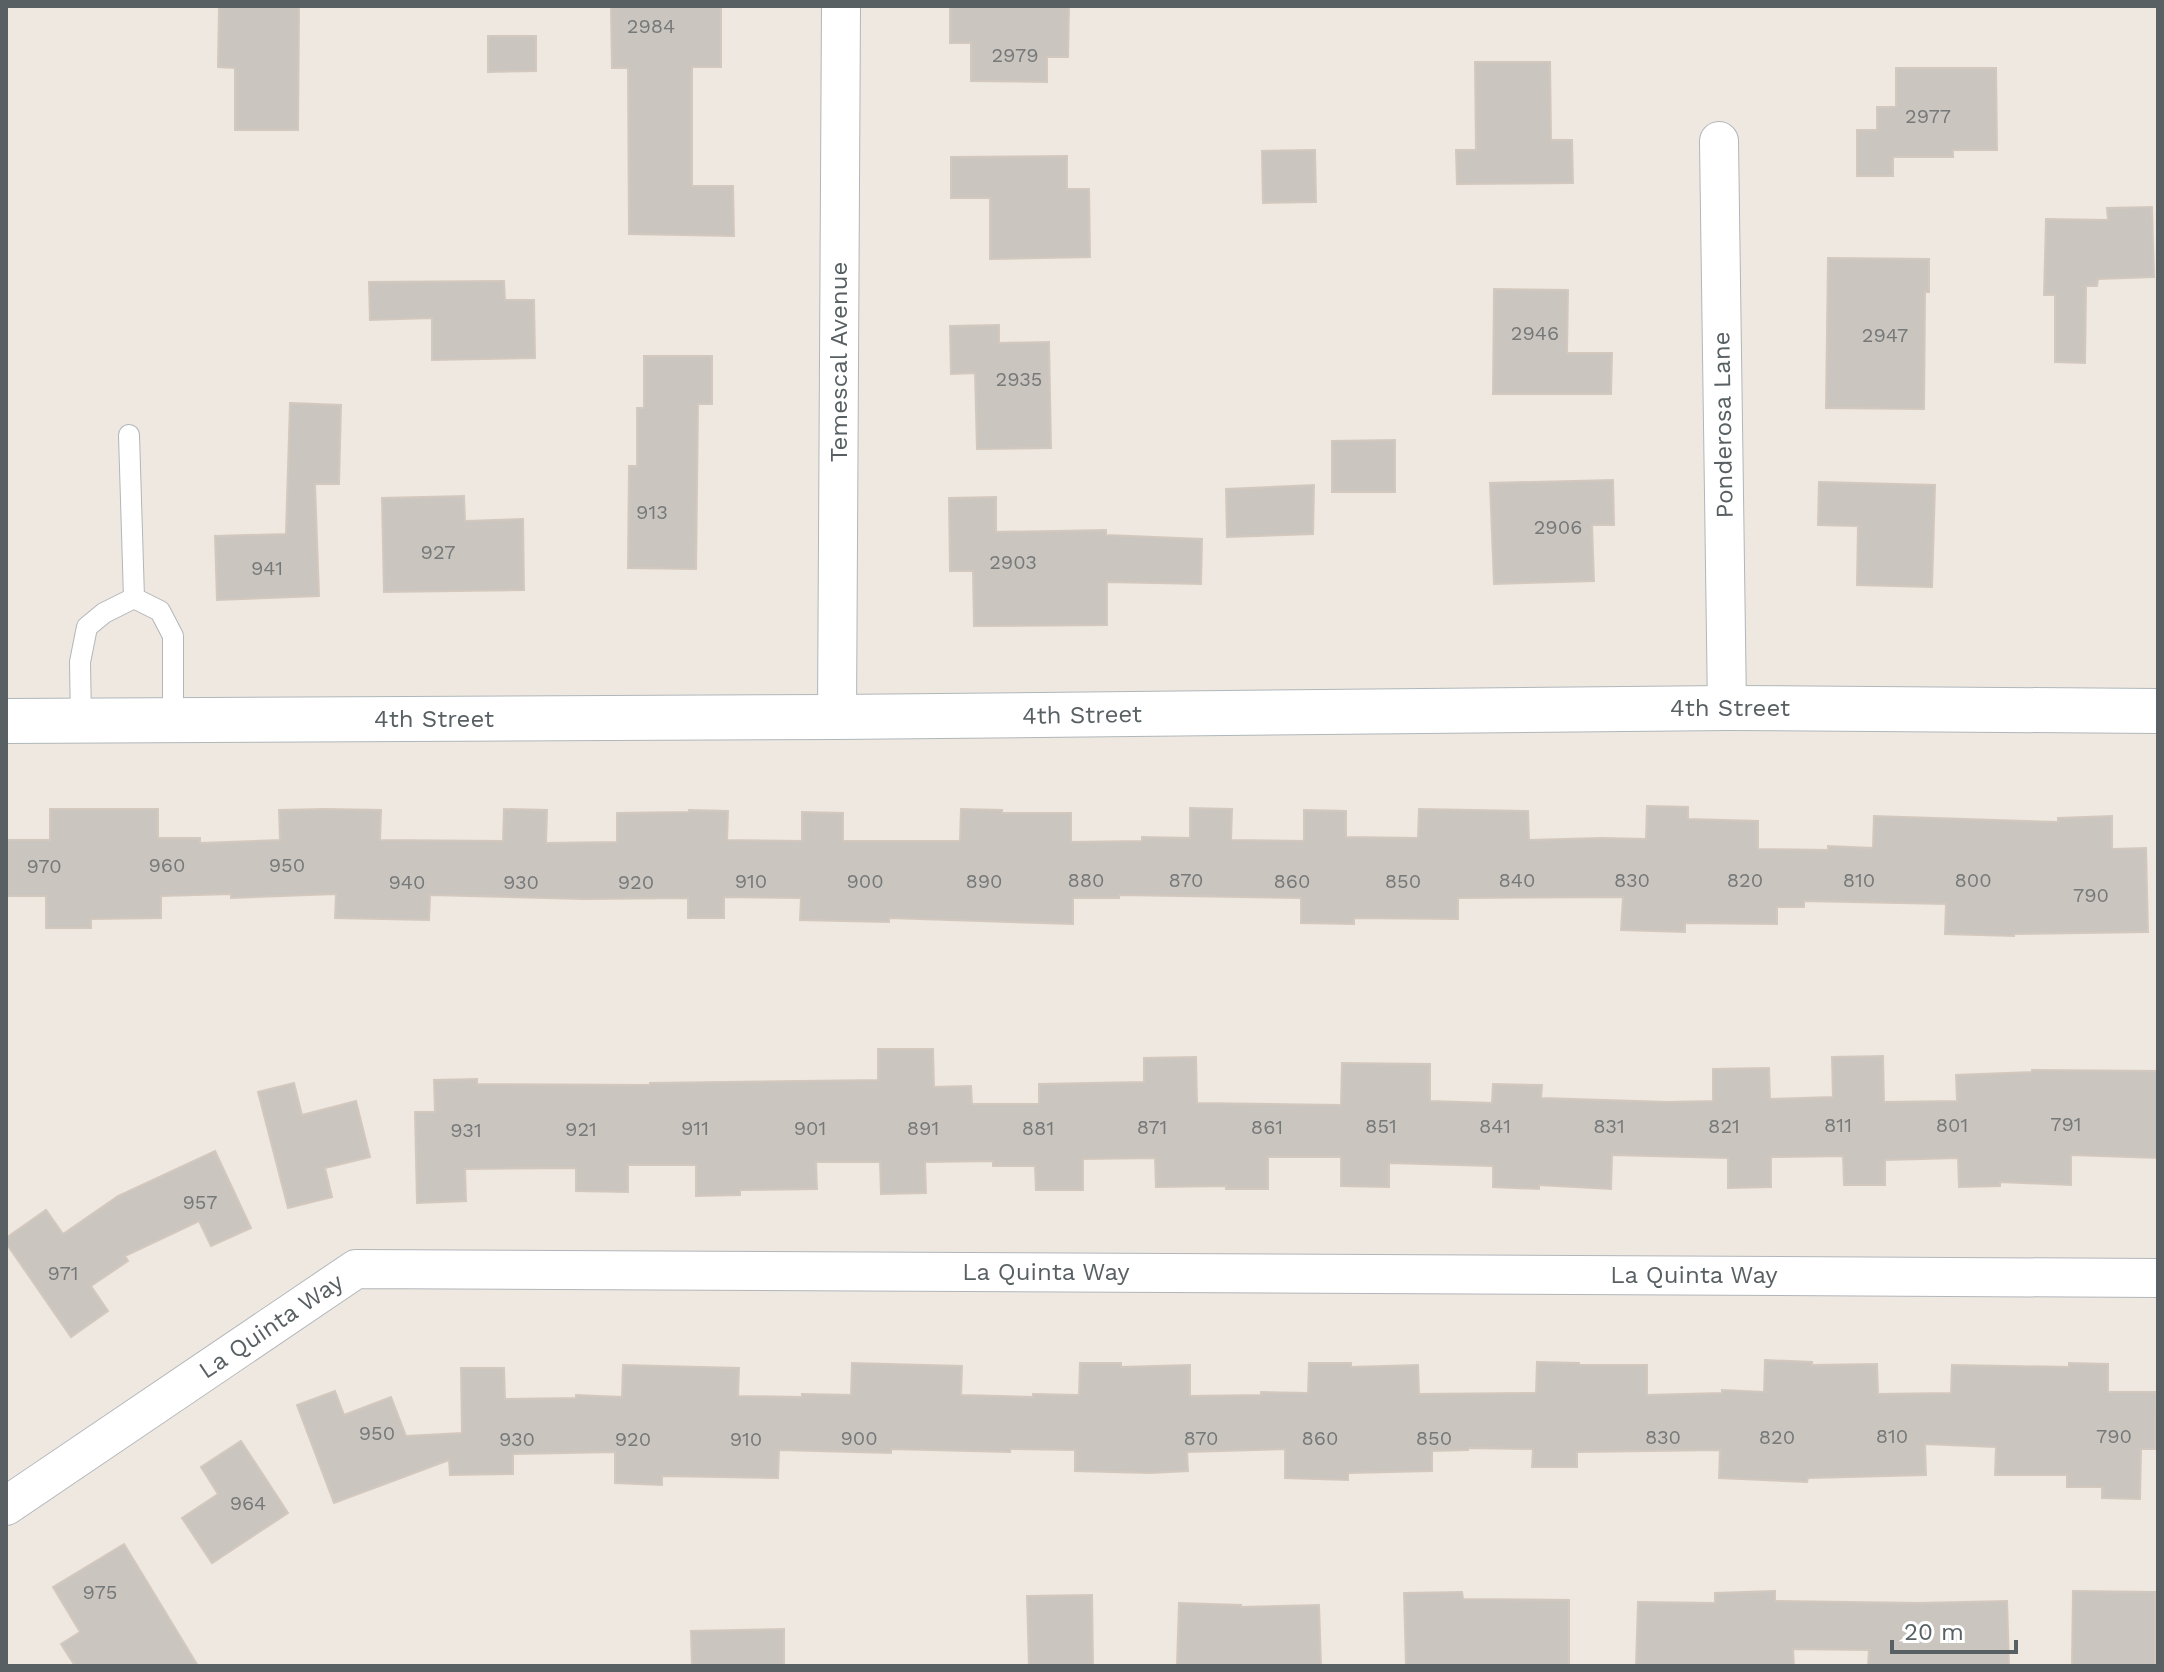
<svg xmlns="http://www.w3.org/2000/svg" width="2164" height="1672" font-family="'Work Sans',sans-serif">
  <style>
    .building { fill: #cbc5bf; stroke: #d3c8be; stroke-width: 2 }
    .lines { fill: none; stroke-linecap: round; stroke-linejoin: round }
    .lane-casing { stroke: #b2b6ba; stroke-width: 22 }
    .street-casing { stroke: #b2b6ba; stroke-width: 40 }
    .secondary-casing { stroke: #b0b7ba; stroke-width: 46 }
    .lane { stroke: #fff; stroke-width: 20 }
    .street { stroke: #fff; stroke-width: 38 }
    .secondary { stroke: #fff; stroke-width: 44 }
    .labels { text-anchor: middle; stroke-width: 6; stroke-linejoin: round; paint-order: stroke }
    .number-label { font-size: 20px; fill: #76797a }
    .street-label { font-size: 24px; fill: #596063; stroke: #fff }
  </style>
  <rect width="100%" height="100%" fill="#eee8e0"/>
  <!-- building -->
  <path class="building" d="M219,6H299L298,130H235V68L218,67Z
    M611,6H721V67H692V186H733L734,236L629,234L628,68H612Z
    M950,6H1069L1068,57H1047V82L971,81V43H950Z
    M488,36H536V71L488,72Z
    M1475,62H1550L1551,140H1572L1573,183L1457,184L1456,150H1476Z
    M1896,68H1996L1997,150H1953V157H1893V176H1857V130H1877V107H1896Z
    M1315,150L1316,202L1263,203L1262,151Z
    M1067,156V189H1089L1090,257L990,259V198H951V157Z
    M2152,207L2154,277L2098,279L2097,286H2086L2085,363L2055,362V295H2044L2046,219L2108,220L2107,208Z
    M1828,258L1929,259V292H1925L1924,409L1826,408Z
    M504,281L505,300H534L535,358L432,360V318L370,320L369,282Z
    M1494,289L1568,290L1567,353H1612L1611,394H1493Z
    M999,325V343L1049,342L1051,448L977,449L975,373L951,374L950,326Z
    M644,356H712V404H698L696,569L628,568L629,466H637V408H644Z
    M290,403L341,405L339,484H315L319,596L217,600L215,536L286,534Z
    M1395,440V492H1332V441Z
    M1613,480L1614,525H1592L1594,581L1494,584L1490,483Z
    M1819,482L1935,485L1932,587L1857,585L1858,526L1818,525Z
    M1314,485L1313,534L1227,537L1226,489Z
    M464,496L465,521L523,519L524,590L384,592L382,498Z
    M996,497V532L1106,530V535L1202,539L1201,584L1107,582V625L974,626L973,571H950L949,498Z
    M1647,806L1688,807V819L1758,821V849L1828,850V846L1873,848L1874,816L2058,822V818L2112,816V849L2146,848L2148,932L2014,934V936L1945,934L1946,904L1804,901V907H1777V924L1685,923V932L1621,930L1623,897L1458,898V919L1354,918V924L1301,923V898L1119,895V898H1073V924L889,918V922L800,920L801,898L724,897V918H688V898L583,899L430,895L429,920L335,918L336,894L231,898V894L161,896V918L91,919V928H46V896H6V840H50V809H158V838H200V843L280,840L279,810L326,809L381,810L380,840L503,841L504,809L547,810L546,843L617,842V813L689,812V810L728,811L727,840L802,841V812L843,813V841H960L961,809L1002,810V813H1071V842L1142,841V837L1190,838V808L1232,809L1231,840L1304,841V810L1346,811V837L1418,838L1419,809L1528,811L1529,840L1601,838L1646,839Z
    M878,1049H933L934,1087L971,1086L972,1104H1039V1084L1144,1082V1058L1196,1057L1197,1103L1341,1105L1342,1063L1430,1064V1101L1492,1103L1493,1084L1542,1085L1541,1098L1668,1102L1713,1101V1069L1769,1068L1770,1099L1833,1097L1832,1057L1883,1056L1884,1102L1957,1101L1956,1075L2032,1072V1070L2158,1071V1158L2071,1155V1185L2000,1182V1186L1959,1187L1958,1158L1885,1160V1185H1844L1843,1156L1771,1157V1187L1728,1188V1158L1612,1155L1611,1189L1539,1185V1189L1493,1187V1166L1389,1163V1187L1341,1186V1157H1268V1189H1226V1186L1156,1187L1155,1158L1083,1159V1190H1036L1035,1166H993V1161L925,1162L926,1193L881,1194L880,1162H816L817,1189L740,1190V1195L696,1196V1165H628V1192L576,1191V1168L465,1169L466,1201L417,1203L415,1112H435L434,1080L477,1079V1084L650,1085V1083L878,1080Z
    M294,1083L302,1115L356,1101L370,1157L325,1168L332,1197L288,1208L258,1092Z
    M215,1151L251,1228L211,1246L199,1221L125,1256L128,1261L91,1286L108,1311L71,1337L6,1243V1238L46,1210L63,1234L118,1196Z
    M1765,1360L1812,1362V1365L1877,1364L1878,1394L1951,1393L1952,1365L2069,1367V1363L2108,1364V1392H2156L2155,1449H2141L2140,1499L2102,1498V1487H2067V1475H1995L1996,1447L1925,1444L1926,1475L1808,1478L1807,1482L1719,1478L1720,1450L1577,1452V1467H1532L1533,1449L1468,1448V1450L1432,1451V1471L1348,1473V1480L1285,1478V1449L1187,1452L1188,1471L1150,1473L1075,1471V1450L1010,1449V1452L891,1449V1453L779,1450L778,1478L662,1476V1485L615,1483V1452L513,1454V1474L450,1475L449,1460L334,1503L297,1405L335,1391L344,1415L391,1397L406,1436L462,1433L461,1368H504L505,1399L576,1398V1395L622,1397L623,1365L739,1368L738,1396L802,1397V1394L851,1395L852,1363L962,1366L961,1395L1033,1397V1394L1079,1395L1080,1363H1121V1367L1190,1365V1396L1261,1395V1392L1308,1393L1309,1363H1351V1367L1418,1365L1419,1394L1536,1393L1537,1362L1579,1363V1365H1647V1395L1722,1393V1390L1764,1392Z
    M241,1441L288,1513L212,1563L182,1518L218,1494L201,1467Z
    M124,1544L138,1567L198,1666H75L61,1644L80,1632L53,1587Z
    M1775,1591V1601L1919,1603L2007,1601L2009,1666H1868L1869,1650L1793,1649L1794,1666H1636L1638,1602L1715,1603V1593Z
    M2073,1591L2155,1592V1666H2072Z
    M1462,1592L1463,1599L1569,1600V1666H1406L1404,1593Z
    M1092,1595L1093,1666H1029L1027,1596Z
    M1179,1603L1241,1605V1607L1319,1605L1321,1666H1177Z
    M784,1629V1666H692L691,1631Z"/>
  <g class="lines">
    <defs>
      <path id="lane" d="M129,435L134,598L160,611L173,636V720
        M81,721L80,662L87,627L104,613L134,598"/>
      <path id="street" d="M1719,141L1727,708
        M837,717L841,6
        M6,1506L356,1269L2158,1278"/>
      <path id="secondary" d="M6,721L837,717L1727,708L2158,711"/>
    </defs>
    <!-- lane casing -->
    <use href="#lane" class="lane-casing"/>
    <!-- street casing -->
    <use href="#street" class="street-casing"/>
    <!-- secondary casing -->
    <use href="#secondary" class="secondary-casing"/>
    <!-- lane -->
    <use href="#lane" class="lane"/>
    <!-- street -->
    <use href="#street" class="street"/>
    <!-- secondary -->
    <use href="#secondary" class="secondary"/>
  </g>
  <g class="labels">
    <!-- number labels -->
    <g class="number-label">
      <text x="651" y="33">2984</text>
      <text x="1015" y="62">2979</text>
      <text x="1928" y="123">2977</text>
      <text x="1535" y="340">2946</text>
      <text x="1885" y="342">2947</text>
      <text x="1019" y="386">2935</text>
      <text x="652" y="519">913</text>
      <text x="1558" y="534">2906</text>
      <text x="438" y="559">927</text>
      <text x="1013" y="569">2903</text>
      <text x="267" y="575">941</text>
      <text x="167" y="872">960</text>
      <text x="287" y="872">950</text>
      <text x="44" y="873">970</text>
      <text x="1086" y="887">880</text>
      <text x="1186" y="887">870</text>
      <text x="1517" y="887">840</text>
      <text x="1632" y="887">830</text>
      <text x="1745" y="887">820</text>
      <text x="1859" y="887">810</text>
      <text x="1973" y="887">800</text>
      <text x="751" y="888">910</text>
      <text x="865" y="888">900</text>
      <text x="984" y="888">890</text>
      <text x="1292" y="888">860</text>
      <text x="1403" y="888">850</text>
      <text x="407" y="889">940</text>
      <text x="521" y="889">930</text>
      <text x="636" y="889">920</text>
      <text x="2091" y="902">790</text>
      <text x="2066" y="1131">791</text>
      <text x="1838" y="1132">811</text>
      <text x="1952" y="1132">801</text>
      <text x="1381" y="1133">851</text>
      <text x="1495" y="1133">841</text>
      <text x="1609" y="1133">831</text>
      <text x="1724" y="1133">821</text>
      <text x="1152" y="1134">871</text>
      <text x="1267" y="1134">861</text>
      <text x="695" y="1135">911</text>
      <text x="810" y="1135">901</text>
      <text x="923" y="1135">891</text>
      <text x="1038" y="1135">881</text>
      <text x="581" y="1136">921</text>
      <text x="466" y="1137">931</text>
      <text x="200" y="1209">957</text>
      <text x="63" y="1280">971</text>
      <text x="377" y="1440">950</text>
      <text x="1892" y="1443">810</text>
      <text x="2114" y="1443">790</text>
      <text x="1663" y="1444">830</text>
      <text x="1777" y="1444">820</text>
      <text x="859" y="1445">900</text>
      <text x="1201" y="1445">870</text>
      <text x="1320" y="1445">860</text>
      <text x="1434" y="1445">850</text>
      <text x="517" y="1446">930</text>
      <text x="633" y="1446">920</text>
      <text x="746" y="1446">910</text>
      <text x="248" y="1510">964</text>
      <text x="100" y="1599">975</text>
    </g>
    <!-- street labels -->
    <g class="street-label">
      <text transform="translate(839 362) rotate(-90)" y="8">Temescal Avenue</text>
      <text transform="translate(1723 425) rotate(-91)" y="8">Ponderosa Lane</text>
      <text x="1730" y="716">4th Street</text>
      <text transform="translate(1082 715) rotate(-1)" y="8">4th Street</text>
      <text x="434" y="727">4th Street</text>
      <text x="1046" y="1280">La Quinta Way</text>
      <text x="1694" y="1283">La Quinta Way</text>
      <text transform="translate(271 1326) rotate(-34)" y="8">La Quinta Way</text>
    </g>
  </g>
  <!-- border -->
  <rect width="2164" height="1672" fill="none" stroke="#596063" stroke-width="16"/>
  <!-- scale -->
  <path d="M1892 1640v12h124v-12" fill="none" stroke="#596063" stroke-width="4"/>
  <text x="1904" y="1640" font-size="24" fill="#596063" stroke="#ffffff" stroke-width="6" paint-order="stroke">20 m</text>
</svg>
